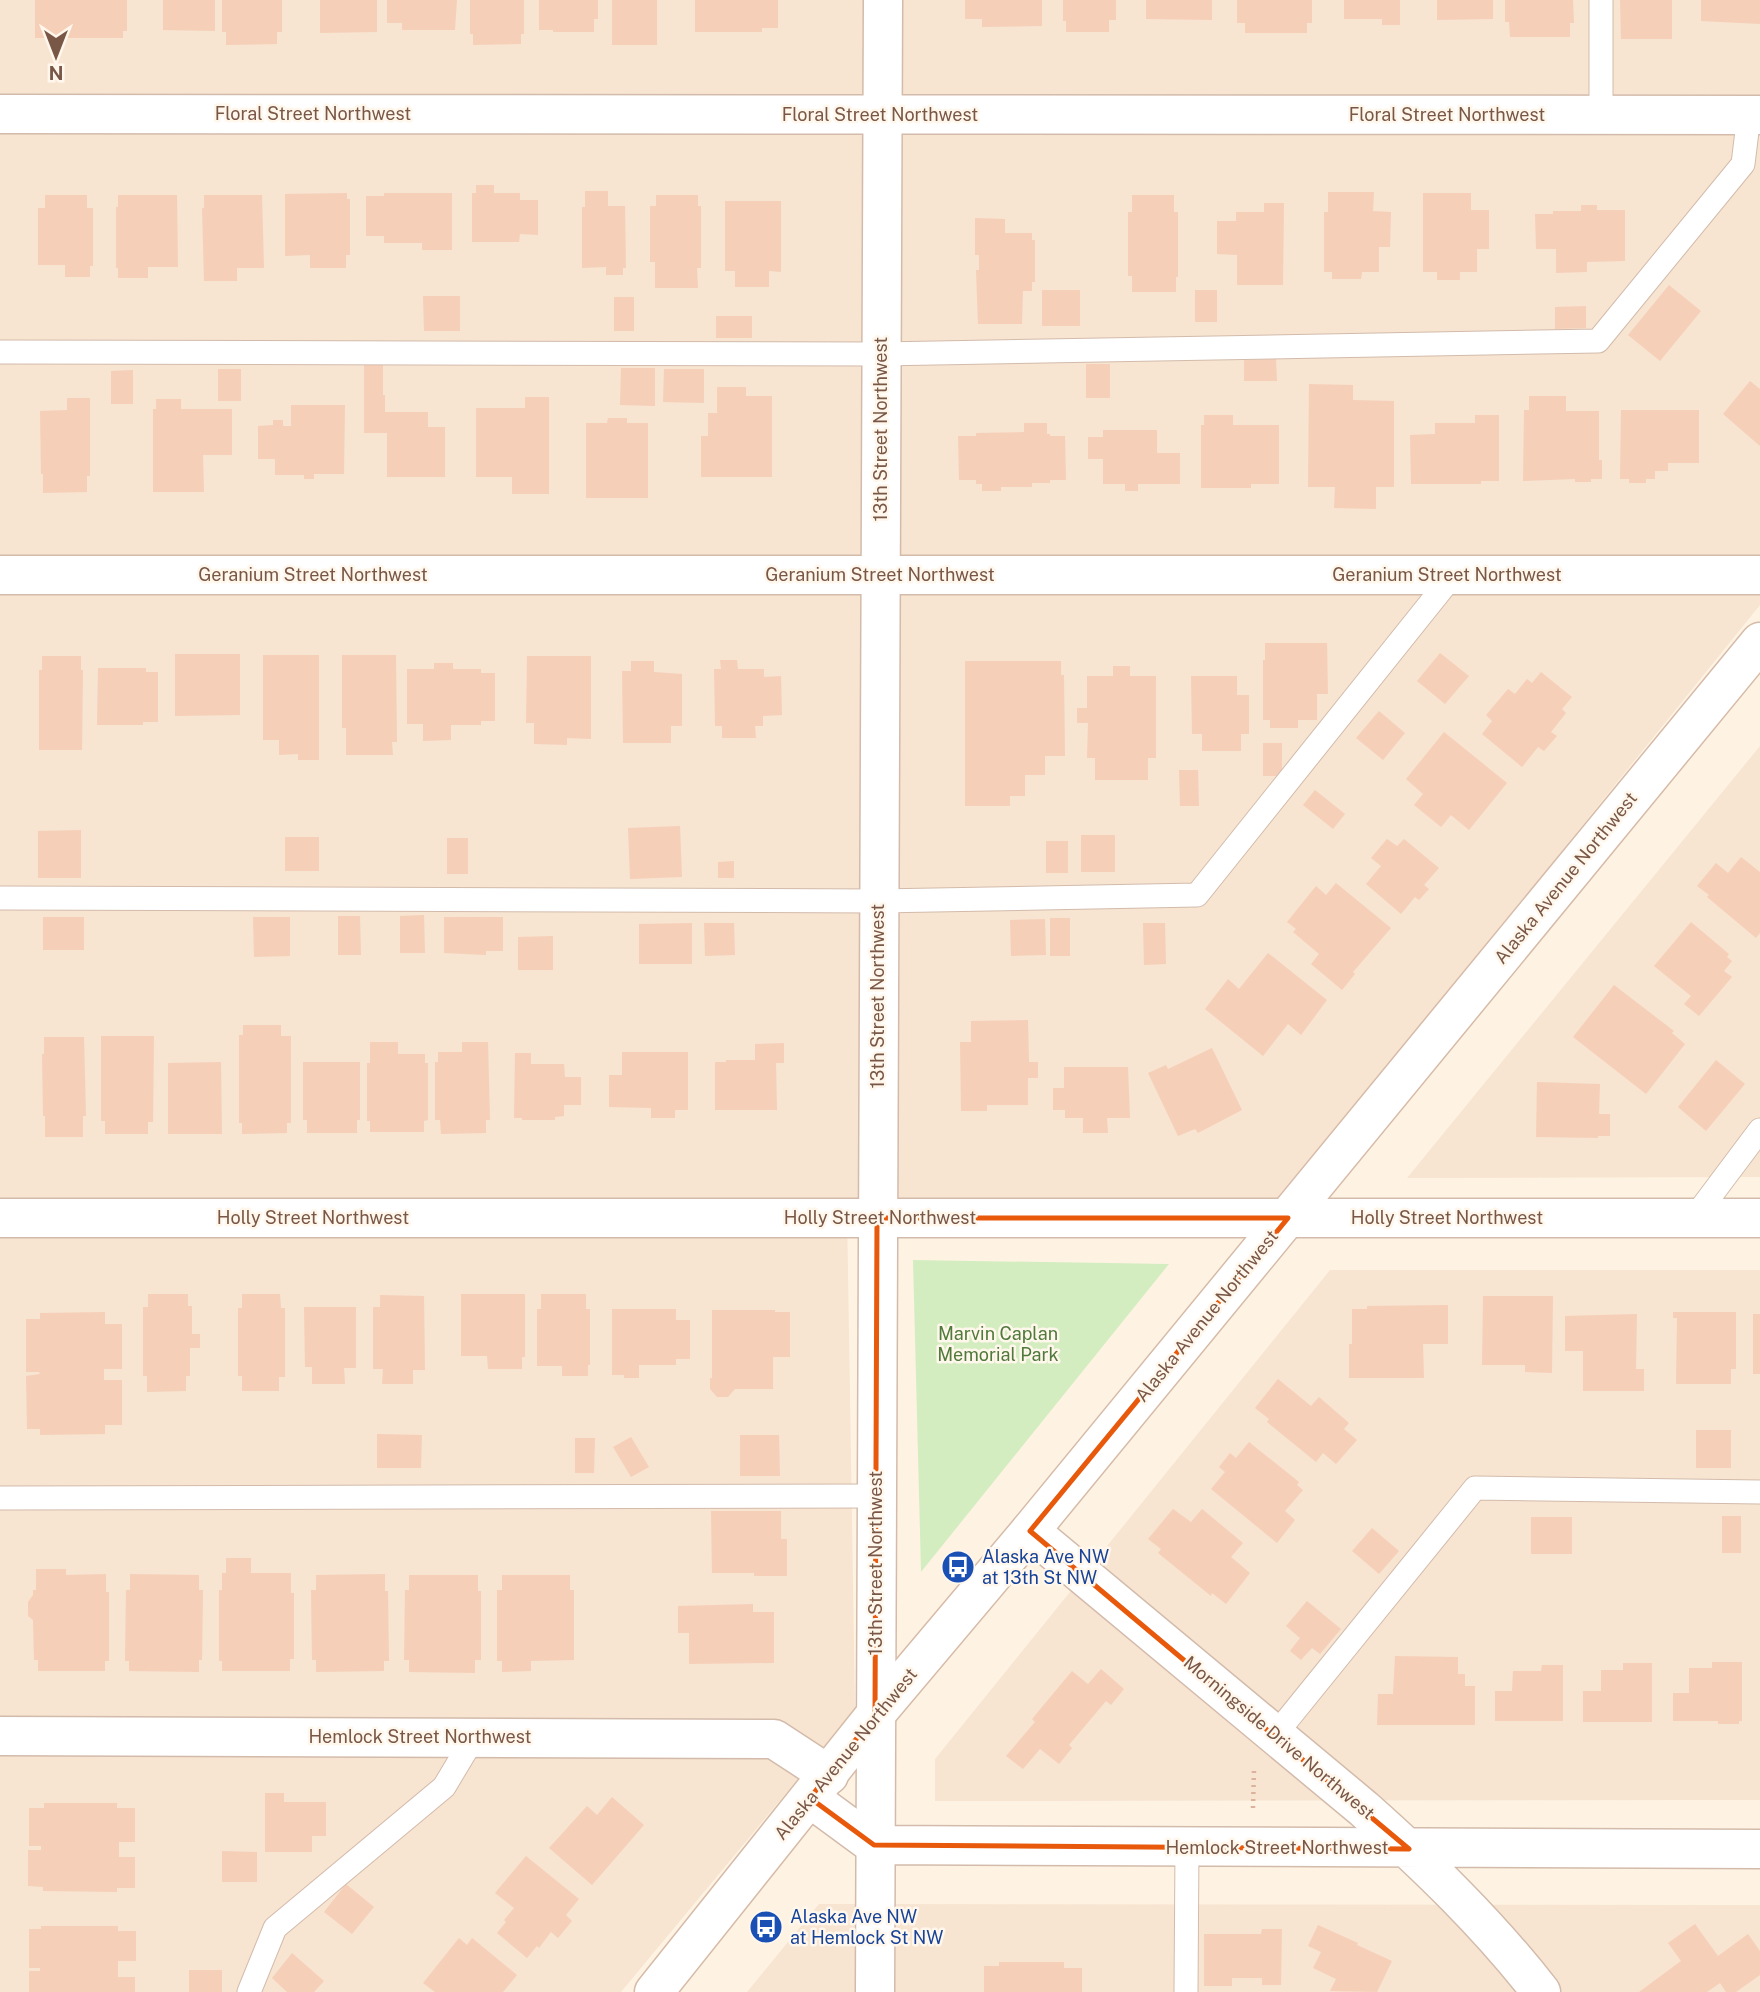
<svg xmlns="http://www.w3.org/2000/svg" width="1760" height="1992" font-family="'Public Sans',sans-serif">
  <style>
    .residential { fill: #f7e4d1 }
    .park { fill: #d4edc0 }
    .building { fill: #f6cfb9 }
    .lines { fill: none; stroke-linecap: round; stroke-linejoin: round }
    .lane-casing { stroke: #d3bbab; stroke-width: 25 }
    .street-casing { stroke: #d3bbab; stroke-width: 41 }
    .secondary-casing { stroke: #d6bba8; stroke-width: 41 }
    .path { stroke: #dbb29b; stroke-width: 4.5; stroke-dasharray: 2 5; stroke-linecap: butt }
    .lane { stroke: #fff; stroke-width: 23 }
    .street { stroke: #fff; stroke-width: 38 }
    .secondary { stroke: #fff; stroke-width: 38 }
    .marked { fill: none; stroke: #e8590c; stroke-width: 5; stroke-linejoin: round }
    .labels { text-anchor: middle; stroke-width: 5; stroke-linejoin: round; paint-order: stroke }
    .street-label { font-size: 18px; fill: #795747; stroke: #fff7ec }
    .park-label { font-size: 18px; fill: #507a3b; stroke: #fff7ec }
    .transit-label { font-size: 18px; fill: #164399; stroke: #fff7ec; text-anchor: start }
  </style>
  <rect width="100%" height="100%" fill="#fef3e3"/>
  <!-- residential -->
  <path class="residential" d="M0,0H1760V605L1274,1208H847L855,1710L621,1992H0Z
    M1760,746V1177L1407,1178Z
    M1330,1270H1760V1800L935,1801V1759Z
    M819,1904L1760,1905V1992H747Z"/>
  <!-- park -->
  <path class="park" d="M913,1260L1169,1264L921,1572Z"/>
  <!-- building -->
  <path class="building" d="M35,0H127V31H123V38H35Z
    M163,0H215V31L163,30Z
    M222,0H282V32H277V44L226,45V32H222Z
    M320,0H377V32L320,33Z
    M387,0H457L455,30H402V23H387Z
    M470,0H524V34H521V44L473,45V34H470Z
    M539,0H598V19H594V32H553V30H539Z
    M612,0H657V45H612Z
    M695,0H778V28H762V32H695Z
    M965,0H1042V26L982,27V19H965Z
    M1063,0H1116V20H1109V32H1066V21H1063Z
    M1146,0H1212V20L1146,19Z
    M1237,0H1312V23H1307V33H1245V23H1237Z
    M1344,0H1400V25H1382V19H1344Z
    M1437,0H1493V19L1437,20Z
    M1505,0H1573L1574,23H1570V37H1510L1509,22H1505Z
    M1620,0H1672V39H1621Z
    M1701,0H1760V24L1701,21Z
    M476,185H494V193H520V200H538V235L520,234L519,242H472V193H476Z
    M585,191H608V206H625L626,268H623V275H606V267L582,268V207H585Z
    M1328,192H1374L1373,211L1391,212L1390,247H1379V272H1362L1361,279H1332V272H1324V212H1328Z
    M347,193V199H350V255H346V268H310V255L285,256V194Z
    M384,193H452V250H422V243H384V236H366V196H384Z
    M1423,193H1471V210H1489V249H1477V272H1460V280H1437V272H1423Z
    M45,195H87V208H93V266H90V277H65V265H38V208H45Z
    M118,195H177L178,267H148V278H118V268H116V207H118Z
    M204,195H262L264,268H237V281H204L202,208H204Z
    M656,195H698V206H701V268H697L698,288H655V262H650V206H656Z
    M1132,195H1174V212H1178V277H1176V292H1132V276H1128V212H1132Z
    M725,201H781V272L769,271V287H735V271H725Z
    M1264,203H1284L1283,285H1237V255L1217,254V221H1236V212H1264Z
    M1581,205H1597V210H1625V261L1587,262V272L1556,273V249H1536L1535,214H1553V211H1581Z
    M975,218L1005,219V233H1032V240H1035V282H1032V291H1023L1022,324H978L976,270H979V255H975Z
    M1669,285L1701,311L1660,361L1628,335Z
    M1042,290H1080V326H1042Z
    M1195,290H1217V322H1195Z
    M423,296H460V331H424Z
    M614,297H634V331H614Z
    M1586,306V328L1555,329V307Z
    M716,316H752V338H716Z
    M364,358H383V395H385V412H428V427H445V477H387V433H364Z
    M1276,359L1277,381H1244V360Z
    M1086,364H1110V398H1086Z
    M621,368H655V406L620,405Z
    M218,369H241V401H218Z
    M664,369H704V403L663,402Z
    M133,370V404H111V371Z
    M1750,381L1760,389V446L1723,414Z
    M1309,384L1353,385V400L1394,401V487H1376V509L1334,508L1335,487H1308Z
    M717,387H746V396H772V477H701V436H708V413H717Z
    M1529,396H1566V411H1599V460H1602V479H1591V482H1575V479L1523,481L1524,410H1529Z
    M525,397H549V494H512V477H476V408H525Z
    M67,398H90V476H87V492L43,493V474H41L40,411L67,410Z
    M156,399H181V409H232V455H203L204,492H153V409H156Z
    M291,405H345L344,474H314V479H304V475H275V459H258V426L273,425V420H283V426H291Z
    M1621,410H1699V463H1668V471H1655V479H1646V483H1629V479H1620Z
    M1204,415H1233V425H1279V484H1251V488H1201V425H1204Z
    M1475,415H1499V481H1481V484H1411L1410,435L1435,434V423H1475Z
    M608,418H627V423H648V498H586V423H607Z
    M1024,423H1047V434H1050V436H1065L1066,480H1050V483H1032V487H1001V491H982V484H976V480H959L958,436H976V433L1024,432Z
    M1103,430H1157V453H1180V484H1138V491H1125V484H1103V459H1088V437H1103Z
    M1265,643H1327L1328,694H1317V720H1298V728H1270V720H1263V660H1265Z
    M1440,653L1469,676L1445,704L1417,681Z
    M175,654H240V715L175,716Z
    M263,655H319V760H298V754L279,755V740H263Z
    M342,655H396L397,742H392L393,755H346V728H342Z
    M42,656H81V670H83L82,750H39V670H42Z
    M527,656H591V739L567,738V745L534,744V723H526Z
    M720,660H737L738,669H764V677L781,676L782,715L763,716V726H755L756,738H722V726H715L714,669H721Z
    M631,661H654V672L682,674V726H671V743H623L622,671H631Z
    M965,661H1061V675H1064L1065,756H1045V775H1025V796H1010V806H965Z
    M434,663H453V669H481V673H495V721H481V725H451V740L423,741V724H407V669H434Z
    M1113,666H1130V676H1156V758H1148V780H1095V758H1087L1088,723H1077V708H1087V676H1113Z
    M98,668H146V672H158V722H143V725H97Z
    M1541,672L1572,697L1562,709L1566,713L1551,732L1557,736L1544,751L1538,747L1522,767L1482,734L1492,721L1486,715L1508,689L1515,694L1527,679L1532,683Z
    M1191,676H1237V695H1249V734H1241V751H1202V734H1192Z
    M1379,711L1405,733L1383,760L1356,738Z
    M1444,732L1507,783L1469,830L1451,815L1441,827L1414,805L1423,794L1406,779Z
    M1263,743H1282V776H1263Z
    M1179,770H1198L1199,806H1180Z
    M1315,790L1345,814L1333,829L1303,805Z
    M680,826L682,877L630,879L628,828Z
    M81,830V878H38V831Z
    M1081,835H1115V872H1081Z
    M285,837H319V871H285Z
    M447,838H468V874H447Z
    M1387,839L1397,846L1404,839L1439,868L1424,885L1429,889L1419,900L1415,897L1401,914L1366,884L1381,866L1371,858Z
    M1046,841H1068V873H1046Z
    M1741,857L1760,872V933L1756,938L1707,897L1709,895L1697,886L1716,863L1728,873Z
    M734,861V878H718V862Z
    M1336,883L1391,928L1353,972L1355,974L1342,990L1311,964L1319,954L1293,932L1296,929L1287,922L1316,886L1326,895Z
    M424,915L425,953H400V916Z
    M338,916H360L361,955H338Z
    M43,917H84V950H43Z
    M253,917H290V956L254,957Z
    M444,917H503V951H486V955L444,953Z
    M1050,918H1070V956H1050Z
    M1045,919L1046,955L1011,956L1010,920Z
    M1691,922L1729,954L1727,957L1732,961L1724,971L1732,977L1699,1016L1684,1004L1691,996L1654,966Z
    M692,923V964H639V924Z
    M704,923H734L735,955L705,956Z
    M1143,923H1165L1166,964L1144,965Z
    M553,936V970H518V937Z
    M1268,953L1327,1000L1301,1035L1288,1024L1263,1056L1205,1009L1228,979L1239,989Z
    M1614,985L1674,1031L1672,1033L1685,1044L1646,1094L1573,1037Z
    M1028,1020L1029,1062H1038V1078H1028V1105H987V1111H961L960,1042H971V1021Z
    M243,1025H281V1036H291V1123H287V1133L242,1134V1123H239V1035H243Z
    M101,1036H154L153,1122H148V1134H105V1121H101Z
    M44,1037H84L86,1116H83V1137H45V1116H43L42,1054H44Z
    M370,1042H398V1054H425V1063H428V1120L424,1121V1132H370V1121H367V1063H370Z
    M462,1042H488L490,1120H486V1133L441,1134L440,1120H435V1062H438V1052H462Z
    M784,1043V1063H776L777,1110H715V1062H726V1060H755V1044Z
    M1212,1048L1242,1110L1198,1133L1195,1129L1178,1136L1148,1073L1166,1065L1168,1069Z
    M622,1052H688V1110H675V1118H651V1108L609,1107V1075H622Z
    M515,1053H531V1064H564L565,1077H581V1105H564V1116L555,1117V1120H522V1118H514Z
    M1716,1060L1745,1084L1706,1131L1678,1107Z
    M221,1062L222,1134H168V1063Z
    M303,1062H360V1120H357V1133H307V1120H303Z
    M1064,1067H1128L1130,1118H1107L1108,1133H1083V1118H1065V1110H1053V1088H1064Z
    M1537,1082L1600,1084L1599,1114H1610V1136H1598V1138L1536,1137Z
    M148,1294H188V1306H192V1334H200V1348H190V1376H186V1391L147,1392V1376H143V1307H148Z
    M242,1294H280L281,1308H285V1377H279V1391H242V1376H238V1308H242Z
    M461,1294H525V1357H522V1369H488L487,1356H461Z
    M541,1294H586V1309H590V1365H588V1376H562V1366H537V1309H541Z
    M380,1295L424,1296L425,1370H413V1384H382L383,1369H373V1307H380Z
    M1483,1296H1553L1552,1373L1525,1372V1365H1482Z
    M1448,1305V1344H1423L1424,1378H1349V1344H1352V1309H1367V1306Z
    M304,1307H356V1368H344L345,1384H312V1367H305Z
    M612,1309H676V1320H690V1359H676V1365H639V1378H624V1375H612Z
    M712,1310H775V1312H790V1357H773V1389H735L728,1397H717L710,1389V1378H712Z
    M105,1312V1324H122V1369H104V1380H122V1425H105V1434L40,1435V1429H27L26,1376L40,1374L39,1372H26V1319H40V1313Z
    M1673,1312H1736V1369H1731V1384H1676L1677,1318H1673Z
    M1637,1314L1636,1369H1644V1391H1583V1351H1565V1316Z
    M1753,1314H1760V1374H1753Z
    M1278,1379L1311,1406L1319,1397L1349,1423L1344,1429L1357,1440L1336,1464L1323,1453L1316,1462L1267,1422L1269,1419L1255,1408Z
    M1696,1430H1731V1468H1696Z
    M377,1434L422,1435L421,1468H377Z
    M740,1435H779L780,1476H740Z
    M631,1437L649,1467L631,1477L613,1447Z
    M575,1438H595L594,1473H575Z
    M1249,1442L1299,1482L1297,1485L1303,1490L1285,1511L1295,1520L1277,1543L1211,1489L1225,1472L1219,1467L1230,1453L1236,1458Z
    M1173,1509L1191,1522L1202,1509L1243,1543L1231,1557L1250,1573L1226,1604L1212,1593L1211,1596L1158,1553L1161,1549L1148,1539Z
    M711,1511H781V1539H787V1576H754V1573H712Z
    M1722,1516H1741V1553H1722Z
    M1531,1517H1572V1554H1531Z
    M1372,1528L1399,1551L1379,1574L1352,1551Z
    M226,1558H251V1573H291V1593H294V1659H290V1671H222V1661H219V1590H222V1573H226Z
    M36,1569H66V1575L106,1574V1592H109V1661H105V1671H38V1660H34L33,1620L28,1616V1602L33,1595V1590H36Z
    M130,1574L199,1575V1590H203L202,1660H199V1672L129,1671V1661H125L126,1590H130Z
    M385,1574V1591H388L389,1661H384V1671L316,1672V1660H312L311,1590H316V1575Z
    M409,1575H478V1591H481V1660H475V1673L409,1672V1660H404L405,1590H409Z
    M502,1575H570V1590H574V1660L531,1661V1671L502,1672V1661H497V1590H502Z
    M1307,1601L1341,1629L1320,1654L1312,1648L1301,1660L1290,1651L1300,1638L1286,1626Z
    M753,1604V1612H774V1663L689,1664V1633H678V1606Z
    M1395,1656L1458,1657V1674H1465V1686H1475V1725H1377L1378,1694H1393Z
    M1712,1662H1742V1721H1739V1724H1718V1721H1673V1693H1689V1668H1712Z
    M1623,1663H1652V1722H1583V1691H1601V1670H1623Z
    M1542,1665H1563V1721H1495V1691H1512L1513,1671H1541Z
    M1101,1669L1124,1689L1111,1705L1106,1701L1069,1745L1072,1748L1059,1764L1040,1749L1023,1769L1006,1756L1035,1722L1032,1719L1072,1671L1088,1684Z
    M265,1793H284V1802H326V1836H312V1852H265Z
    M612,1797L644,1825L592,1885L549,1848L587,1806L597,1815Z
    M44,1803H117V1808H135V1842H119V1857H135V1888H117V1892L43,1891V1887L28,1886V1850H41V1846H29V1808H44Z
    M222,1851L257,1852V1882H222Z
    M526,1856L579,1899L566,1915L572,1921L558,1938L551,1932L539,1948L537,1946L527,1958L497,1933L506,1922L504,1920L514,1908L495,1893Z
    M346,1884L374,1907L352,1934L324,1912Z
    M1695,1924L1718,1956L1748,1934L1760,1951V1975L1736,1992H1726L1720,1983L1707,1992H1639L1681,1961L1668,1943Z
    M1318,1925L1358,1943L1357,1945L1392,1961L1377,1992L1330,1991L1336,1979L1313,1968L1321,1952L1308,1946Z
    M41,1926H118V1931H136V1961H118V1977H135V1992H29V1971H40V1968H29V1929H41Z
    M1262,1929H1282L1281,1985H1262V1978H1232V1986H1204V1934H1261Z
    M459,1938L467,1945L472,1938L517,1975L503,1992H435L423,1983Z
    M292,1953L324,1981L314,1992H287L272,1978Z
    M999,1962H1064V1968H1082V1992H984V1966H999Z
    M189,1970H222V1992H189Z"/>
  <g class="lines">
    <defs>
      <path id="lane" d="M1601,0V115
        M0,352L881,354L1598,341L1743,164L1749,115
        M0,898L879,901L1197,895L1453,575
        M1694,1218L1760,1130
        M0,1498L876,1496
        M1275,1735L1475,1488L1760,1492
        M249,1992L275,1928L444,1787L474,1737
        M1186,1992L1187,1848"/>
      <path id="street" d="M0,114L1760,115
        M0,575H1760
        M0,1218H1760
        M1030,1531L1364,1809C1427,1865 1488,1924 1541,1992
        M0,1736L774,1739L829,1775
        M810,1798L874,1845L1760,1849
        M875,1992L883,0"/>
      <path id="secondary" d="M654,1992L875,1715L1030,1531L1760,642"/>
    </defs>
    <!-- lane casing -->
    <use href="#lane" class="lane-casing"/>
    <!-- street casing -->
    <use href="#street" class="street-casing"/>
    <!-- secondary casing -->
    <use href="#secondary" class="secondary-casing"/>
    <!-- path -->
    <path class="path" d="M1253,1808L1254,1770"/>
    <!-- lane -->
    <use href="#lane" class="lane"/>
    <!-- street -->
    <use href="#street" class="street"/>
    <!-- secondary -->
    <use href="#secondary" class="secondary"/>
  </g>
  <!-- marked area -->
  <path class="marked" d="M877,1218H1288L1030,1531L1409,1849L874,1845L810,1798L875,1715Z"/>
  <!-- icons -->
  <defs>
    <symbol id="bus-disc" viewBox="-11 -11 22 22"><circle r="9.5" fill="#1a4fb4" stroke="#fff7ec"/><path d="M-5-6H5V4H4V6H2V4H-2V6H-4V4H-5ZM-3.5-4V0h7V-4ZM-3.5 1.2v1.5H-2V1.2ZM2 1.2v1.5H3.5V1.2Z" fill="#fff"/></symbol>
  </defs>
  <g fill-rule="evenodd">
    <use href="#bus-disc" x="939" y="1548" width="38" height="38"/>
    <use href="#bus-disc" x="747" y="1908" width="38" height="38"/>
  </g>
  <g class="labels">
    <!-- street labels -->
    <g class="street-label">
      <text x="313" y="120">Floral Street Northwest</text>
      <text x="880" y="121">Floral Street Northwest</text>
      <text x="1447" y="121">Floral Street Northwest</text>
      <text transform="translate(881 429) rotate(-90)" y="6">13th Street Northwest</text>
      <text x="313" y="581">Geranium Street Northwest</text>
      <text x="880" y="581">Geranium Street Northwest</text>
      <text x="1447" y="581">Geranium Street Northwest</text>
      <text transform="translate(1566 878) rotate(-51)" y="6">Alaska Avenue Northwest</text>
      <text transform="translate(878 996) rotate(-90)" y="6">13th Street Northwest</text>
      <text x="313" y="1224">Holly Street Northwest</text>
      <text x="880" y="1224">Holly Street Northwest</text>
      <text x="1447" y="1224">Holly Street Northwest</text>
      <text transform="translate(1207 1316) rotate(-51)" y="6">Alaska Avenue Northwest</text>
      <text transform="translate(876 1563) rotate(-90)" y="6">13th Street Northwest</text>
      <text x="420" y="1743">Hemlock Street Northwest</text>
      <text transform="translate(1279 1738) rotate(40)" y="6">Morningside Drive Northwest</text>
      <text transform="translate(846 1754) rotate(-51)" y="6">Alaska Avenue Northwest</text>
      <text x="1277" y="1854">Hemlock Street Northwest</text>
    </g>
    <!-- park labels -->
    <g class="park-label">
      <text x="998" y="1340">Marvin Caplan<tspan x="998" dy="21">Memorial Park</tspan></text>
    </g>
    <!-- transit labels -->
    <g class="transit-label">
      <text x="982" y="1563">Alaska Ave NW<tspan x="982" dy="21">at 13th St NW</tspan></text>
      <text x="790" y="1923">Alaska Ave NW<tspan x="790" dy="21">at Hemlock St NW</tspan></text>
    </g>
  </g>
  <!-- north arrow -->
  <g transform="translate(56 56) rotate(180)" stroke="#fff7ec" stroke-width="5" paint-order="stroke">
  <path d="M0-5L12 26L0 18L-12 26Z" fill="#795747"/>
  <text y="-10" font-size="19" font-weight="bold" text-anchor="middle" fill="#795747">N</text>
  </g>
</svg>
